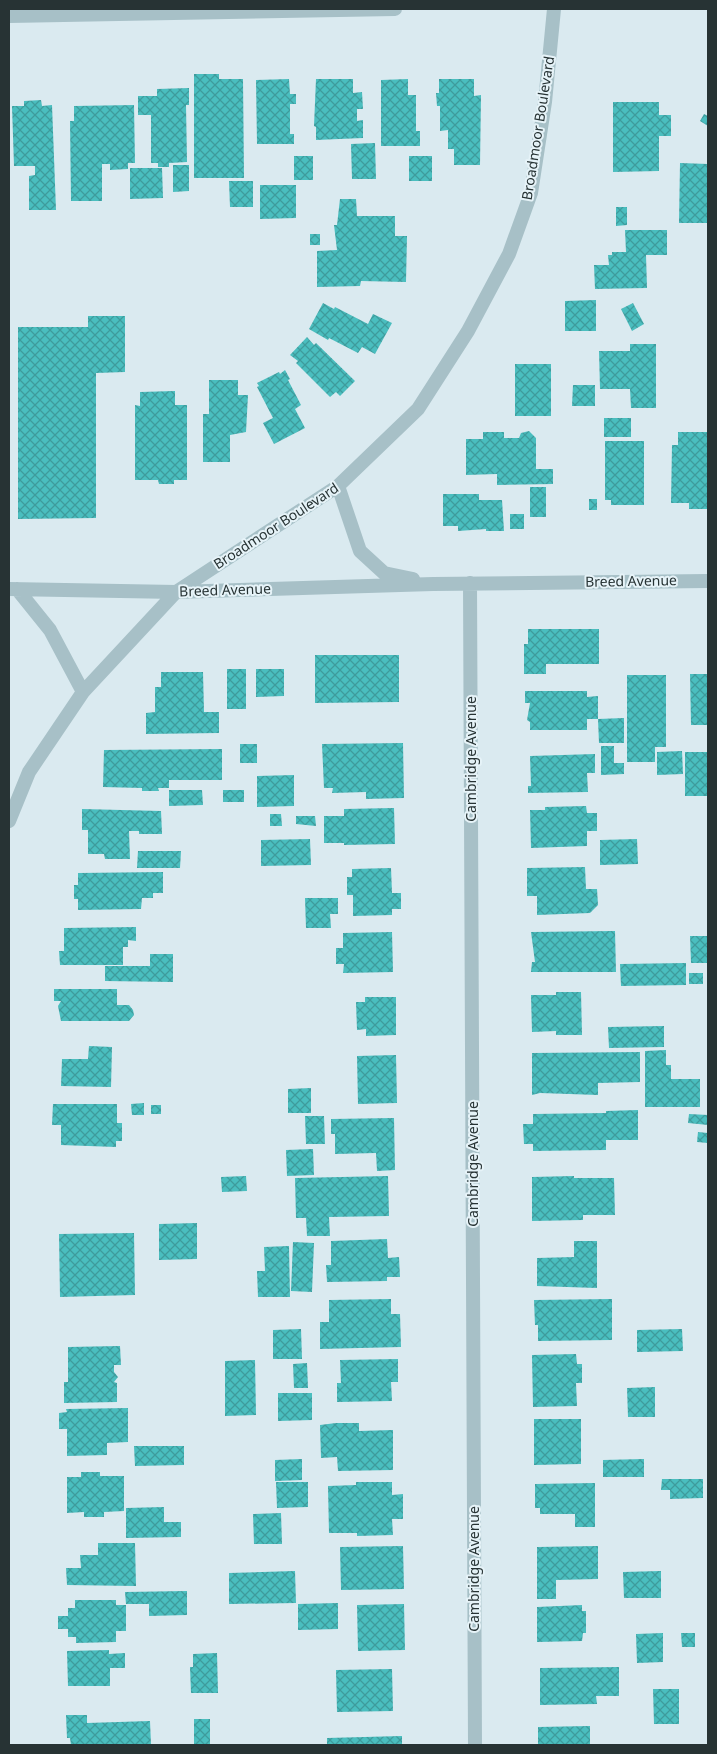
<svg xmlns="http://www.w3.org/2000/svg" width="717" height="1754" font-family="'Noto Sans',sans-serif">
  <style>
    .building { fill: url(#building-cross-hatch) }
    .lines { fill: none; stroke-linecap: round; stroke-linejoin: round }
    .minor { stroke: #a7c0c7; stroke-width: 14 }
    .labels { text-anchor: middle; stroke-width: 4; stroke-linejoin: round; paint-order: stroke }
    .street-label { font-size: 14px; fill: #273334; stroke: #e6f3f8 }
  </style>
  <defs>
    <pattern id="building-cross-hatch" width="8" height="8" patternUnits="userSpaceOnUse" patternTransform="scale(1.25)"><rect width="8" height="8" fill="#4abebf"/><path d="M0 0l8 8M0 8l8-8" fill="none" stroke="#3e9b9c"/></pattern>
  </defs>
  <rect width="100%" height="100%" fill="#daeaf0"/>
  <!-- building -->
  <path class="building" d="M194,74H219V79H243L244,178H194Z
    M289,79L290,94H296V104H290V134H294V144H257L256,80Z
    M316,79H353V93L362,92L363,109H357V121L363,120V138L316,140V127L314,126Z
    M408,79V95H416V131H420V146H381V80Z
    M439,79H474V96L481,95L480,165H454V149H448V130L440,131V106H437L436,93H439Z
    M189,88V105H186L187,162L169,163V167H158V163H151V115H138V96H157V89Z
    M41,100L42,106L52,105L56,210H29V176L35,175V166H14L12,106H24V101Z
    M613,102H659V115H671V136H659V171L613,172Z
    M134,105L135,163H128V169L110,170V164H102V201H71L70,121H74V106Z
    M704,114L708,116V126L700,121Z
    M375,143L376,179H352L351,144Z
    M294,156H313V180H294Z
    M409,156H432V181H409Z
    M680,163L708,164V223H679Z
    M173,165H189V191L173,192Z
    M130,168H162L163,198L130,199Z
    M229,181H253V207H230Z
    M260,185H296V218L260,219Z
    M340,199H356L357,216H395V236H407L406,282L361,281L360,286L317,287V251L337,250L334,225H337Z
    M616,207H627V225L616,226Z
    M625,230H667V255H646L647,288L595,289L594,265H609L608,255H612V252H626Z
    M310,234H320V245H310Z
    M596,300V331H565V301Z
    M323,303L334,309L335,307L368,324L373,314L392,323L375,354L362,347L358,353L329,338L328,340L309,329Z
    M633,303L644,324L632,331L621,309Z
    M88,316H125V372L96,373V518L18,519V327H88Z
    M307,337L314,345L316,343L355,381L340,396L336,392L330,397L296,363L298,361L290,355Z
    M630,344H656V408H631L630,389H600L599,351H630Z
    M515,364H551V416H515Z
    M285,370L290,379L288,380L301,405L295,409L305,428L274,444L263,423L273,418L257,387L259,386L257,383L279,372L280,374Z
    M209,380H238V395H248L246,432L230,435V462H203V414H209Z
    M573,385H595V406H572Z
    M175,391V405H187V480H174V484H159L158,480H135V405L140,406V392Z
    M604,418H631V437H604Z
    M529,431L536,438V469H553V484L497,485V474L466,475V439H483V432H504V438H519L521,433Z
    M678,432H708L707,509H689V503H671L672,445H678Z
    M605,441H644V505H611V500H605Z
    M530,487H546V517H530Z
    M443,494H479V500H502L504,531H486V529L458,531V526H443Z
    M589,499H597V510H589Z
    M510,514H524V529H510Z
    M528,629H599V664H546V674H524V644H528Z
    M315,655H399V702L315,703Z
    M227,669H246V709H227Z
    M256,669H284V696L256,697Z
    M161,672H203L204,712H219V733L146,734V713L155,712V687H161Z
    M690,674H708V725H691Z
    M627,675H666V747H655V762H627Z
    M525,691H587V697L598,696V719H587V730H530V722L527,720L530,703H525Z
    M624,718V743H599L598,719Z
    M403,743L404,798L366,799V792L332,793L333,788H324L322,744Z
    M240,744H257V763H240Z
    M601,746H614V763H624V774L601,775Z
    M222,749V780H169V788H158L159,791H142V788L103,787L104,750Z
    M682,751L683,774L657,775V752Z
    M685,752H708V796H685Z
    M595,754V773H587L588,792L528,793V786H531L530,756Z
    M294,775V806L257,807V776Z
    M169,790H202L203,805L169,806Z
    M223,790H244V802H223Z
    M586,806L587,813H597V831H587V846L531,848L530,810H545V807Z
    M394,808L395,844L344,845V843H324V816H344V809Z
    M82,809L161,811L162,834H139V831H129L130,859H105L104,854H88V830H82Z
    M270,814H281L282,826H270Z
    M296,816H315L316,826L296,824Z
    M310,839L311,865L261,866V840Z
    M637,839L638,864L600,865V840Z
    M138,851H181L180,868H137Z
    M585,867L586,889H597L598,905L590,913L537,915V896H527V868Z
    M391,868L392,893H401V909H392V915L353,916V895H347V877H352V869Z
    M163,872V893H153V898H142L141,909L78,910V899H74V885H78V873Z
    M305,898H338V914H330L331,928H306Z
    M136,927V941L128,940V947H123V965H60L59,951H64V928Z
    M615,931L616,972H531L532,962H535L531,932Z
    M392,932L393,972L343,973L344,964H336V948H343V933Z
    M690,936H708V963H691Z
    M150,954H173V982L105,981V966H150Z
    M686,963V985L621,986L620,964Z
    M689,973H703V984H689Z
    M54,989H117V1005H129L133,1010L134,1015L129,1021H61L58,1006L61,1001H54Z
    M556,992H581L582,1035H556V1031L532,1032L531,995H556Z
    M365,997H396V1035L366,1036V1029L357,1030L356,1002H365Z
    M664,1026V1047L609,1048L608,1027Z
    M89,1046L112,1047L111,1087L61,1086L62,1059H88Z
    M666,1050V1065H671V1079H700V1107H645V1051Z
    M640,1052V1082L598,1083V1095L540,1093L532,1095V1053Z
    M396,1055L397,1103L358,1104L357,1056Z
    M311,1088V1113H288V1089Z
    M144,1103V1115H132L131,1104Z
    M53,1104H117V1123H122V1141H116V1147L61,1145V1125H52Z
    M151,1105H161V1114H151Z
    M638,1110V1140H606V1150L533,1151V1144H524L523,1124H533V1114L606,1113V1111Z
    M689,1114L708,1115V1125L688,1123Z
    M305,1116H324L325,1144H306Z
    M394,1118L395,1170L377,1171L376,1153L335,1154V1134H331V1119Z
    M698,1132L708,1133V1143L697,1142Z
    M313,1149L314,1175L287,1176L286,1150Z
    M246,1176L247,1191L222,1192L221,1177Z
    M388,1176L389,1216L329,1217L330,1236H307L306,1218H296L295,1178Z
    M574,1176V1178H614L615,1215H583V1220L532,1221V1177Z
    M197,1223V1259L159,1260V1224Z
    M134,1233L135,1295L60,1297L59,1234Z
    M387,1239L388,1258L399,1257L400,1277H387V1281L327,1282L326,1265H331V1241Z
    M574,1241H597V1288L537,1286V1258L574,1257Z
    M293,1242L314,1243L312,1292L291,1291Z
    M289,1246L290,1297H258L257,1271H265L264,1247Z
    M391,1299V1314H400L401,1347L320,1349V1322H329V1300Z
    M612,1299V1340L538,1341V1325H535L534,1300Z
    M301,1329L302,1359H273V1330Z
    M682,1329L683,1351L637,1352V1330Z
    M120,1346L121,1365H114V1372L118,1377L114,1382L117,1383V1402L64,1403V1382H68V1347Z
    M576,1354L577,1364H582V1383H576L577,1406L533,1407L532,1355Z
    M398,1359V1382H391L392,1401L337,1402V1383H341L340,1360Z
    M255,1360L256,1415L225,1416V1361Z
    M307,1363L308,1388H294L293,1364Z
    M655,1387V1417H628L627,1388Z
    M278,1393H312V1420L278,1421Z
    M128,1408V1442L107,1443V1455L67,1456V1429H59V1413L67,1412L66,1409Z
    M534,1419H581V1464L534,1465Z
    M336,1423H359V1431L393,1430V1470L338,1471L337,1457L321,1458L320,1425Z
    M134,1446H184V1465L135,1466Z
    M302,1459V1480L275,1481V1460Z
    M644,1459V1477H603V1460Z
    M81,1472H100V1476H124V1511L104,1512V1517H84V1512L67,1513V1477H81Z
    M662,1479H703V1498L670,1499V1490H661Z
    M276,1482H308V1507L277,1508Z
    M356,1482H392V1495L403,1494V1519H392L393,1535L357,1536V1533H329L328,1486L356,1485Z
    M595,1483V1527H575V1514H540V1508H535V1484Z
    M164,1507V1522H181V1537L126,1538V1508Z
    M281,1513L282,1544H254L253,1514Z
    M98,1543H135L136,1586L67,1585L66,1568H81L80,1555H98Z
    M403,1546L404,1589L341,1590L340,1547Z
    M598,1546V1579L556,1580V1599H537V1547Z
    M295,1571L296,1603L229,1604V1573Z
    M661,1571V1598H624L623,1572Z
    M187,1591V1615L149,1616V1604H126L125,1592Z
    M75,1600H116V1605H126V1631H116V1642L76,1643V1637H68V1629H58V1616H68V1608H75Z
    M338,1603V1629L298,1630V1604Z
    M404,1604L405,1650L358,1651L357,1605Z
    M582,1605V1611H586V1633H583L582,1641L537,1642V1607Z
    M663,1633V1662L637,1663L636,1634Z
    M681,1633H695V1647H682Z
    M109,1650V1654L125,1653V1668H110V1686H68L67,1651Z
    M217,1653L218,1693H191L190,1667H193V1654Z
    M619,1667V1696H596L597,1704L540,1705V1668Z
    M392,1669L393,1711L337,1712L336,1670Z
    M653,1689H679V1724H654Z
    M66,1715H87V1723L150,1721L151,1745H71L70,1738H67Z
    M194,1719H210V1745H194Z
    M590,1726V1745H538V1727Z
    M402,1736V1745H327V1738Z"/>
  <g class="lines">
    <!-- minor -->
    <path class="minor" d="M9,16L395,9
      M338,486L360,551L384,573L413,579
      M470,583L475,1745
      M9,589L176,592L433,584L708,581
      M17,589L50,630L83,692
      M9,821L29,772L83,692L176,592L338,486L418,409L468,331L509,254L531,193L545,102L554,9"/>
  </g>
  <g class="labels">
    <!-- street labels -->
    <g class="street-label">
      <text transform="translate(538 128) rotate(-81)" y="5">Broadmoor Boulevard</text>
      <text transform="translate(276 526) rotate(-33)" y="5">Broadmoor Boulevard</text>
      <text transform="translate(631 581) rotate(-1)" y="5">Breed Avenue</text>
      <text transform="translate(225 590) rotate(-2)" y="5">Breed Avenue</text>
      <text transform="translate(471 759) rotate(-90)" y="5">Cambridge Avenue</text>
      <text transform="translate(473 1164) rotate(-90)" y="5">Cambridge Avenue</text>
      <text transform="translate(474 1569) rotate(-90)" y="5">Cambridge Avenue</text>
    </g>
  </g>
  <!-- border -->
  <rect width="717" height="1754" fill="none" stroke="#273334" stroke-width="20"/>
</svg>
